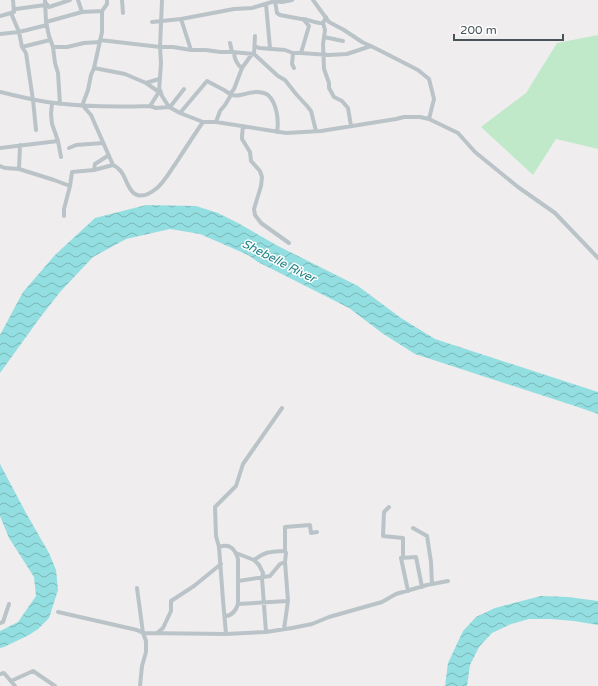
<svg xmlns="http://www.w3.org/2000/svg" width="598" height="686" font-family="'Varela Round',sans-serif">
  <style>
    .grass { fill: #c0e9c9 }
    .water { fill: url(#water-waves) }
    .lines { fill: none; stroke-linecap: round; stroke-linejoin: round }
    .minor { stroke: #bac4c8; stroke-width: 4 }
    .labels { text-anchor: middle; stroke-width: 3; stroke-linejoin: round; paint-order: stroke }
    .water-label { font-size: 12px; font-style: italic; fill: #1c7f82; stroke: #fff }
  </style>
  <defs>
    <pattern id="water-waves" width="16" height="10" patternUnits="userSpaceOnUse"><rect width="16" height="10" fill="#93dee0"/><path d="M0 5q4-4 8 0t8 0" fill="none" stroke="#7ab7b8"/></pattern>
  </defs>
  <rect width="100%" height="100%" fill="#f0edee"/>
  <!-- grass -->
  <path class="grass" d="M598,35V149L556,139L533,175L481,127L526,93L557,43Z"/>
  <!-- water -->
  <path class="water" d="M146,205L196,206L218,213L238,223L278,246L358,286L401,318L435,339L598,392V414L575,406L415,354L382,333L349,308L258,262L248,255L200,234L170,229L126,239L93,257L60,292L39,319L0,373V335L23,292L55,255L95,218Z
    M0,464L26,513L49,553L56,570L58,590L49,618L38,629L29,635L4,647L0,648V631L18,622L36,596L34,577L9,538L0,516Z
    M541,596L568,597L598,601V625L574,621L550,619H529L511,624L492,633L479,647L470,665L467,686H445L448,663L463,631L476,617L495,608Z"/>
  <g class="lines">
    <!-- minor -->
    <path class="minor" d="M13,0L14,12
      M45,0L46,22L49,36L53,47L55,63L58,73L60,104
      M78,0L82,12
      M122,0L123,13
      M313,0L329,22L344,30L362,42L377,49L418,70L429,79L434,99L429,119
      M275,1L277,13L280,15L301,19H303L309,26L301,53H293
      M45,2L49,7L70,0
      M266,4L270,48
      M11,13L19,32L22,47L26,53L33,100L36,130
      M0,16L11,13L16,9L45,5
      M326,17L323,23L325,30L323,44L324,69L329,83V88L334,97L342,101L348,108L351,126
      M181,19L191,50
      M304,19C310,20 317,24 323,23
      M46,22L82,12L102,11
      M152,22L181,19L234,9L252,8L275,1L282,2L292,0
      M0,34L19,32L47,25
      M324,37L343,41
      M100,40L160,47H173L191,50H206L220,52H232L254,54L278,76L285,80L296,94L307,106L311,111L316,131
      M230,43L232,52
      M255,46L259,48L285,50L293,53L292,64L294,68
      M22,47L50,40
      M53,47H67L84,43L100,42
      M234,52C234,58 237,65 242,68
      M301,53L329,55L347,54L371,46
      M254,54L255,36
      M94,68L125,74L146,83L159,92
      M146,83L159,79
      M160,90L162,96L169,107
      M0,92C18,96 36,101 55,103C86,107 119,107 150,106L156,108L169,107L180,113L203,122H216L286,133L321,131L396,119L404,117H420L429,119L458,133L475,152L518,187L555,213L598,258
      M231,95C234,95 237,96 240,95C246,94 251,92 256,92C260,92 265,93 268,95C277,103 279,121 277,132
      M52,103L51,114L52,124L58,141L61,157
      M82,106L88,90L91,75L94,68L102,32V11L107,4V0
      M83,106L91,115L113,165C127,171 125,188 135,194C142,198 151,193 157,188C165,181 170,171 176,163C185,149 194,135 203,122
      M150,106L159,92L161,63L160,47L162,0
      M170,107L184,89
      M180,113L207,81L224,90L230,94
      M216,122L220,111L225,105L231,95L230,94L234,89L242,68L252,54
      M243,126L242,136V139L250,152L251,161L260,171L262,177L261,186L254,209L255,215L261,223L289,243
      M20,145L19,169L54,180L70,186
      M0,148L58,141
      M69,148L76,145L103,143
      M0,166L5,168L19,169
      M94,170L113,165
      M64,216V209L70,186L72,172L94,170L95,164L109,155
      M389,507L384,512L383,536L403,538V557
      M413,528L427,536L431,562L432,584
      M219,547C230,543 235,549 238,559V604L288,601L285,562L280,564L270,576L238,581
      M285,551V527L310,525L311,533L317,532
      M236,553L254,560C265,551 271,552 285,551L286,553L285,562
      M254,560L259,565L263,573L262,578L266,632
      M137,588L143,633L146,641V652L142,666L140,686
      M408,591L401,558L416,557L422,587
      M58,612L137,630L143,633L226,634L266,632L292,628L312,624L329,617L382,602L396,594L427,585L448,581
      M225,616C232,616 236,610 238,604
      M0,623L3,622L9,604
      M284,629L288,601
      M157,633L163,628L171,611V601L194,586L221,564
      M226,634L223,600L219,547L216,536L215,507L236,486L243,464L282,408
      M0,674L4,673L15,686
      M11,681L33,671L55,686"/>
  </g>
  <g class="labels">
    <!-- water labels -->
    <g class="water-label">
      <text transform="translate(279 261) rotate(27)" y="4">Shebelle River</text>
    </g>
  </g>
  <!-- scale -->
  <path d="M454 34v6h109v-6" fill="none" stroke="#485358" stroke-width="2"/>
  <text x="460" y="34" font-size="12" fill="#485358" stroke="#ffffff" stroke-width="3" paint-order="stroke">200 m</text>
</svg>
